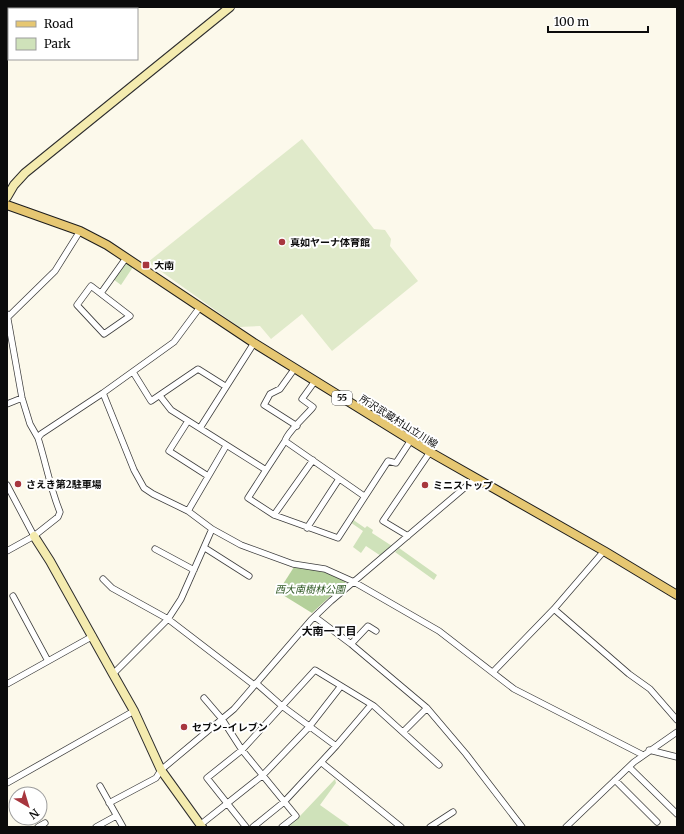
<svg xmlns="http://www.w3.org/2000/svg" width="684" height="834" font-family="Merriweather,'Noto Sans JP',serif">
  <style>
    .green { fill: #cfe2ba }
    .forest { fill: #b4d09b }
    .pitch { fill: #e0eaca }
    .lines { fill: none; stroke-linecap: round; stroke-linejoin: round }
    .street-casing { stroke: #3e3e3e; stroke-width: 7 }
    .secondary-casing { stroke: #2d2d2d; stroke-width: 10 }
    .primary-casing { stroke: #1c1c1c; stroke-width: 10 }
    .street { stroke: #fff; stroke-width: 5.5 }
    .secondary { stroke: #f4ebaf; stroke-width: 8 }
    .primary { stroke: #e6c772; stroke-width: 8 }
    .poi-dot { fill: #a7363e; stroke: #fff; stroke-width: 1.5 }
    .labels { text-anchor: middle; stroke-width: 4; stroke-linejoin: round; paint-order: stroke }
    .shield { fill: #fff; stroke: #545454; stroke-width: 1 }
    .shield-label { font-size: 9px; font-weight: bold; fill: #0b0b0b }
    .poi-label { font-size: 10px; font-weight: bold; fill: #0b0b0b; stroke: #fff; text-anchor: start }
    .street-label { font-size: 10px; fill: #0b0b0b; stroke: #fff }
    .park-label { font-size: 10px; font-style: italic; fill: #305925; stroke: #fff }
    .neighbourhood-label { font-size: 11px; font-weight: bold; fill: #0b0b0b; stroke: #fff }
  </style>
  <rect width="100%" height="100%" fill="#fcf9eb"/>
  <!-- green -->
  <path class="green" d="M127,263L133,267L121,285L113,279L123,265Z
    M352,519L365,528L367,526L373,530L372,533L392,546L381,556L366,546L361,553L353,547L363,531L350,522Z
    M399,548L437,575L434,580L395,552Z
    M335,779L336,783L320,805L351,827H287L300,816Z"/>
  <!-- forest -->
  <path class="forest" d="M294,567L321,571L348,580L312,613L278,592Z"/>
  <!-- pitch -->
  <path class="pitch" d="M302,139L374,229L385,230L391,239L390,246L418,281L332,351L302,314L271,339L260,326L239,327L148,262Z"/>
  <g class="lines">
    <defs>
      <path id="street" d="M91,286L130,316L104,334L77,305Z
        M101,293L126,258
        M7,314L22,398L30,424L38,438
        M8,317L55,271L80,231
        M295,368L280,389L270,394L264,405L297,426
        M133,372L151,401L198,369L225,386
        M103,393L134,470L144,488L153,494L188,511L212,529L241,545L293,564L325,569L354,582L439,631L514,689L643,755
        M160,396L171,410L266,470L248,498L274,515L338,538L388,461L396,463L411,440
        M7,404L22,398
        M188,421L169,451L208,476
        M200,428L254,343
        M285,441C287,432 306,416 313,407L302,399L315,381
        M266,470L285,441L364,496
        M7,485L34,536
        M188,511L226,446
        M274,515L313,460
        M307,528L339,479
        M408,536L383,521L430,452
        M205,548L249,576
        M155,549L194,570
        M7,551L34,536L58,517L60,512C50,488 46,463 38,438L41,434L103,393L174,342L200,307
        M103,579L112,588L168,619L254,685
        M13,596L48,661
        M554,609L629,674L650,689L677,720
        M315,617L351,644L427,708L466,754L522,827
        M351,644L368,626L376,631
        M494,671L554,609L604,551
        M113,674L168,619L181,599L212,529
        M7,684L93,636
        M204,698L222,719L242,750L296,816L282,827
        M403,732L427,708
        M336,746L371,705
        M649,750L677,757
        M322,763L401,827
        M629,767L677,814
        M615,780L657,822
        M7,783L134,711
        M100,786L123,827
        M109,803L156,778L161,770L234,709L311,620L331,601L476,478
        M200,825L263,775L309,727L341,686
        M38,827L45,823
        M96,827L116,816
        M246,827L207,778L242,750L315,670L374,706L439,765
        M253,827L284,802L336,746L282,706L256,683
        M430,827L453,812
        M566,827L634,762L677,732"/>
      <path id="secondary" d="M7,197L14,185L25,173L230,7
        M34,536L50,561L113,674L134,711L161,770L202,827"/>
      <path id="primary" d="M7,205L80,231L107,245L254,343L430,452L604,551L677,595"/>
    </defs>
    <!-- street casing -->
    <use href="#street" class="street-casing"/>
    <!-- secondary casing -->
    <use href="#secondary" class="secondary-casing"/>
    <!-- primary casing -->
    <use href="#primary" class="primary-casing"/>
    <!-- street -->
    <use href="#street" class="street"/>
    <!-- secondary -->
    <use href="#secondary" class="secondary"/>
    <!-- primary -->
    <use href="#primary" class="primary"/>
  </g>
  <!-- markers -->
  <g class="poi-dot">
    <circle cx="282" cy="242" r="4"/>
    <rect x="142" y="261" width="8" height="8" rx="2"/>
    <circle cx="18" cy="484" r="4"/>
    <circle cx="425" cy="485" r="4"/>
    <circle cx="184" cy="727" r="4"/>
  </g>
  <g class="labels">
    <!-- shield labels -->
    <rect class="shield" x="332" y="391" width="20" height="14" rx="3"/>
    <g class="shield-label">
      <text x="342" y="401">55</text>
    </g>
    <!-- poi labels -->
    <g class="poi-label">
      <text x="290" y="246">真如ヤーナ体育館</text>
      <text x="154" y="269">大南</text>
      <text x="26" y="488">さえき第2駐車場</text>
      <text x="433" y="489">ミニストップ</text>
      <text x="192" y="731">セブン-イレブン</text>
    </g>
    <!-- street labels -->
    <g class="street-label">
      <text transform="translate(399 421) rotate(32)" y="4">所沢武蔵村山立川線</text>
    </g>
    <!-- park labels -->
    <g class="park-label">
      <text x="310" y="593">西大南樹林公園</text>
    </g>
    <!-- neighbourhood labels -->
    <g class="neighbourhood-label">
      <text x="329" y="635">大南一丁目</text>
    </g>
  </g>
  <!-- border -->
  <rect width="684" height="834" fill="none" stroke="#0b0b0b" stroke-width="16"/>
  <!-- legend -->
  <rect x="8" y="8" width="130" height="52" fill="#ffffff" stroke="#9d9d9d"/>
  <rect x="16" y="21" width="20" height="6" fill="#e6c772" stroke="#9d9d9d"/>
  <text x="44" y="28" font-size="12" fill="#0b0b0b">Road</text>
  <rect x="16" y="38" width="20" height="12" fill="#cfe2ba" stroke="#9d9d9d"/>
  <text x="44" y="48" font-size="12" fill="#0b0b0b">Park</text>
  <!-- north arrow -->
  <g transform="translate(28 806) rotate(142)"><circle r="19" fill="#ffffff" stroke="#9d9d9d"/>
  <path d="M0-3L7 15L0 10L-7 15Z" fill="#a7363e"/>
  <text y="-6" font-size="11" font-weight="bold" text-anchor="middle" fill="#0b0b0b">N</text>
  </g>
  <!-- scale -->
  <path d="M548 26v6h100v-6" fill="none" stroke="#0b0b0b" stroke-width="2"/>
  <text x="554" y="26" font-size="12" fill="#0b0b0b" stroke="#ffffff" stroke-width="3" paint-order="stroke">100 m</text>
</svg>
